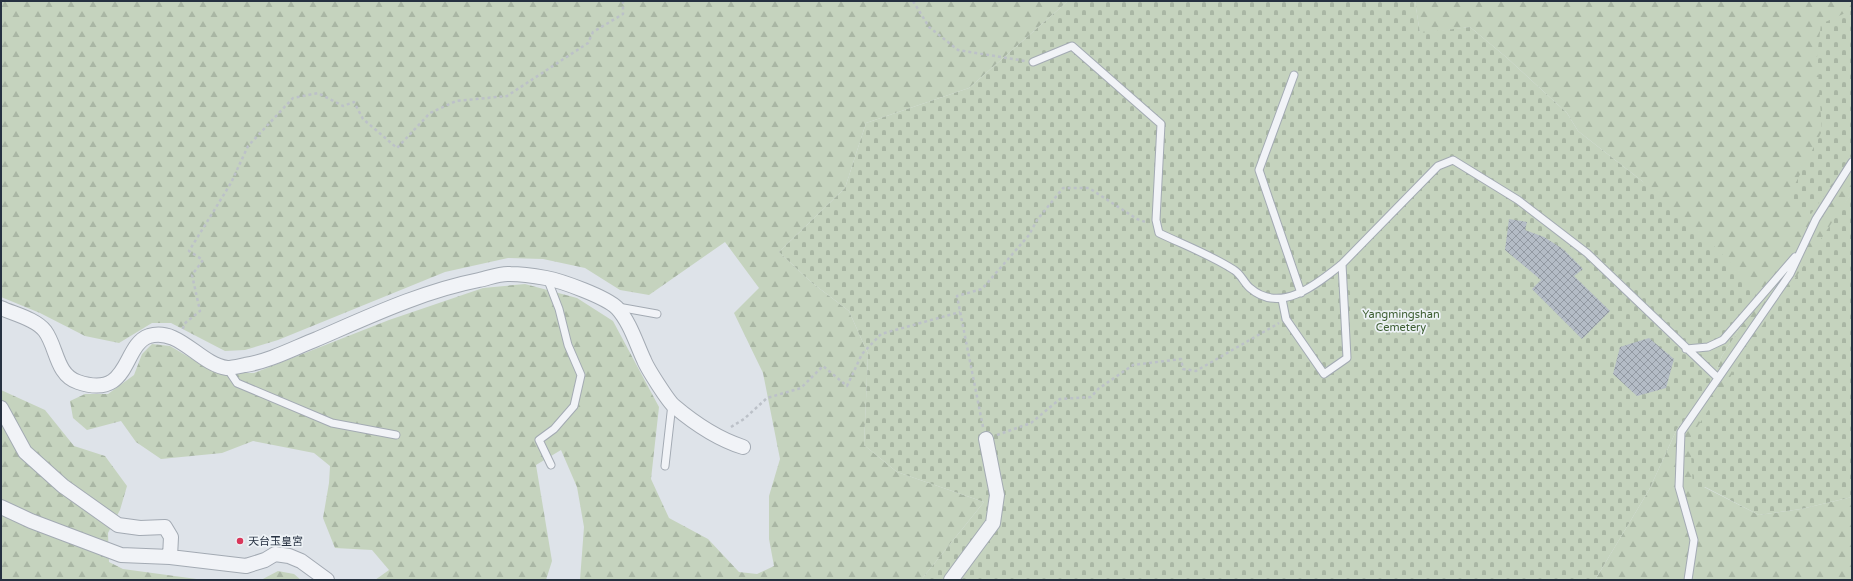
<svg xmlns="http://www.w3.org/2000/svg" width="1853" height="581" font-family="'Varela Round','Noto Sans TC',sans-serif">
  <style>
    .forest { fill: url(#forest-firs) }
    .cemetery { fill: url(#cemetery-stones) }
    .building { fill: url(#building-cross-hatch) }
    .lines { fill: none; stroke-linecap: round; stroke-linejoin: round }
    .service-casing { stroke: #a3aab3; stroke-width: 9 }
    .minor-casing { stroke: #a3aab3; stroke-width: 16 }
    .path { stroke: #bcc1c8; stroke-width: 2.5; stroke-dasharray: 3 3; stroke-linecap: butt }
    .service { stroke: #f1f3f7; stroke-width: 7 }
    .minor { stroke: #f1f3f7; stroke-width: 14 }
    .poi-dot { fill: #d9375a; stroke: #edf2f6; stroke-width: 1.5 }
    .labels { text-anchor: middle; stroke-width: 3.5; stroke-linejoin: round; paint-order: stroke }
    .park-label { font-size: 11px; fill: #3d5e32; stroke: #edf2f6 }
    .poi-label { font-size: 11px; fill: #263141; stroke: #edf2f6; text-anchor: start }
  </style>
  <defs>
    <pattern id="forest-firs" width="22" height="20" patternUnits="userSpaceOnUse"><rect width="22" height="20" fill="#c5d3be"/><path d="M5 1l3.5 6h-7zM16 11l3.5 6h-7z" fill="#a9b6a4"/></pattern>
    <pattern id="cemetery-stones" width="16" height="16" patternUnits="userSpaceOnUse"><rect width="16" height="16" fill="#c5d3be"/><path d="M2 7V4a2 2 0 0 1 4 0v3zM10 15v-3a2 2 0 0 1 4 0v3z" fill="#a9b6a4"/></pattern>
    <pattern id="building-cross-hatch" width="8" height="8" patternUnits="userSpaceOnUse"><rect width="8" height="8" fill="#b4bcc6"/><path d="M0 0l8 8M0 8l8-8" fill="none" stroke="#9299a2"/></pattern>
  </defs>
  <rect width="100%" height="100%" fill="#dee3e9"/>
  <!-- forest -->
  <path class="forest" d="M1,1H1068L969,88L866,123L845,188L779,252L811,282L849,311L868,354L864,445L897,472L984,502L921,580H580L584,527L577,487L561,450L536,465L552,561L546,580H375L389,570L372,550L335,548L323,518L329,483L330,466L314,453L253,441L222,453L161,459L136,442L121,421L87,430L73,418L70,401L85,394H108L134,375L142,354L152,344L170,346L216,373H254L389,320L483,288L525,284L577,298L613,321L659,407L651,479L669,518L708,539L739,572L757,574L774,566L769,539V496L780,459L763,373L734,313L759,288L725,242L649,295L620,290L585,268L543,259L508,258L445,272L278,340L245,350L225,351L171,323H152L119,343L85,336L40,313L1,297Z
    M1415,1H1852V192L1839,214L1704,487L1759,515L1801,509L1852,497V580H1595L1649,490L1677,429L1709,388L1722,356L1745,320L1642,181L1578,131L1567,113L1506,57L1470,27L1420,34Z
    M1,390L45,410L74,446L105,456L127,486L120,510L108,533L109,562L123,569L204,580H1Z
    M278,571L294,574L301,580H261Z"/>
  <!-- cemetery -->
  <path class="cemetery" d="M1068,1H1415L1420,33L1470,27L1506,57L1567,113L1578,131L1642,181L1717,249L1757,291L1745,320L1722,356L1709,388L1677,429L1649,490L1595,580H921L984,502L897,472L864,445L868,354L849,311L811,282L779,252L845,188L866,123L969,88Z
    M1852,10V155L1811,214L1787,200L1822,131L1817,57L1821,24Z
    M1852,192V497L1801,509L1759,515L1705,487H1693L1690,438Z"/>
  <!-- building -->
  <path class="building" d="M1509,219L1527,222L1525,230L1544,237L1563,249L1583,269L1574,276L1610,311L1582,339L1532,289L1541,280L1505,250Z
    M1649,338L1674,359L1666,388L1637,396L1613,374L1620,347Z"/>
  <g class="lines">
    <defs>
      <path id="service" d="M1033,62L1072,46L1161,124L1156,220L1159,233C1184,245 1211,255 1234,270C1241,274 1244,283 1250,288C1281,315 1318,283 1342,264L1438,166L1453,160L1518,200L1587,253L1718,378
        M1294,75L1259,170L1301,293
        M547,278L559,309L568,345L581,375L574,406L554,429L539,440L551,465
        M1282,299L1286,319L1324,374L1347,358L1342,264
        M618,307L657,314
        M1686,349L1708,347L1723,340L1795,257
        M227,368L237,383L332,423L396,435
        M665,466L672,404
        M1688,580L1694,540L1679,487L1681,432L1790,274L1816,219L1852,162"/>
      <path id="minor" d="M1,308C14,314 36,319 45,331C57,347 56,375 78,382C131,400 122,345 149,336C179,327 199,364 227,368C232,368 240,366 245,365C270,361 294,348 317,339C370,316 423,291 479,280C489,278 500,273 510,274C522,274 535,276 546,278C562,281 606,297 617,308C630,322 636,343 644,360C647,368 668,401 674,406C694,423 718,439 743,447
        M1,408L25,452L63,486L118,525L140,528L165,527L171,537L170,557
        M1,507L31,521L121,555L170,557L246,566L265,560L275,554L289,556L301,561L327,580
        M951,580L993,523L997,495L986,439"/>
    </defs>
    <!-- service casing -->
    <use href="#service" class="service-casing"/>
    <!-- minor casing -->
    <use href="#minor" class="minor-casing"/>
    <!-- path -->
    <path class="path" d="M913,1L929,27L958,50L1025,61
      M183,329L184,324L200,311L192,275L203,260L189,251L231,183L248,146L293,98L318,93L343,106L354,102L363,119L397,148L430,113L456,101L507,96L588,43L593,32L623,14V1
      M731,427L744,419L767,398L801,388L823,366L847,386L862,354L881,334L960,312
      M983,427L957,296L982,289L1029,235L1037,220L1063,188H1089L1137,219L1148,223
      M997,435L1031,423L1060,399L1091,397L1098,389L1133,365L1181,359L1183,369L1196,371L1279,323"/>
    <!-- service -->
    <use href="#service" class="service"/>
    <!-- minor -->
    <use href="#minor" class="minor"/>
  </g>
  <!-- markers -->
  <circle class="poi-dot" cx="240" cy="541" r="4"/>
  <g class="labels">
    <!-- park labels -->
    <g class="park-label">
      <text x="1401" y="318">Yangmingshan<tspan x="1401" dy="13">Cemetery</tspan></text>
    </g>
    <!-- poi labels -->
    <g class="poi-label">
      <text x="248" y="545">天台玉皇宮</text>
    </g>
  </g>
  <!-- border -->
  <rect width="1853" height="581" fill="none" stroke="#263141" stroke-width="4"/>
</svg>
